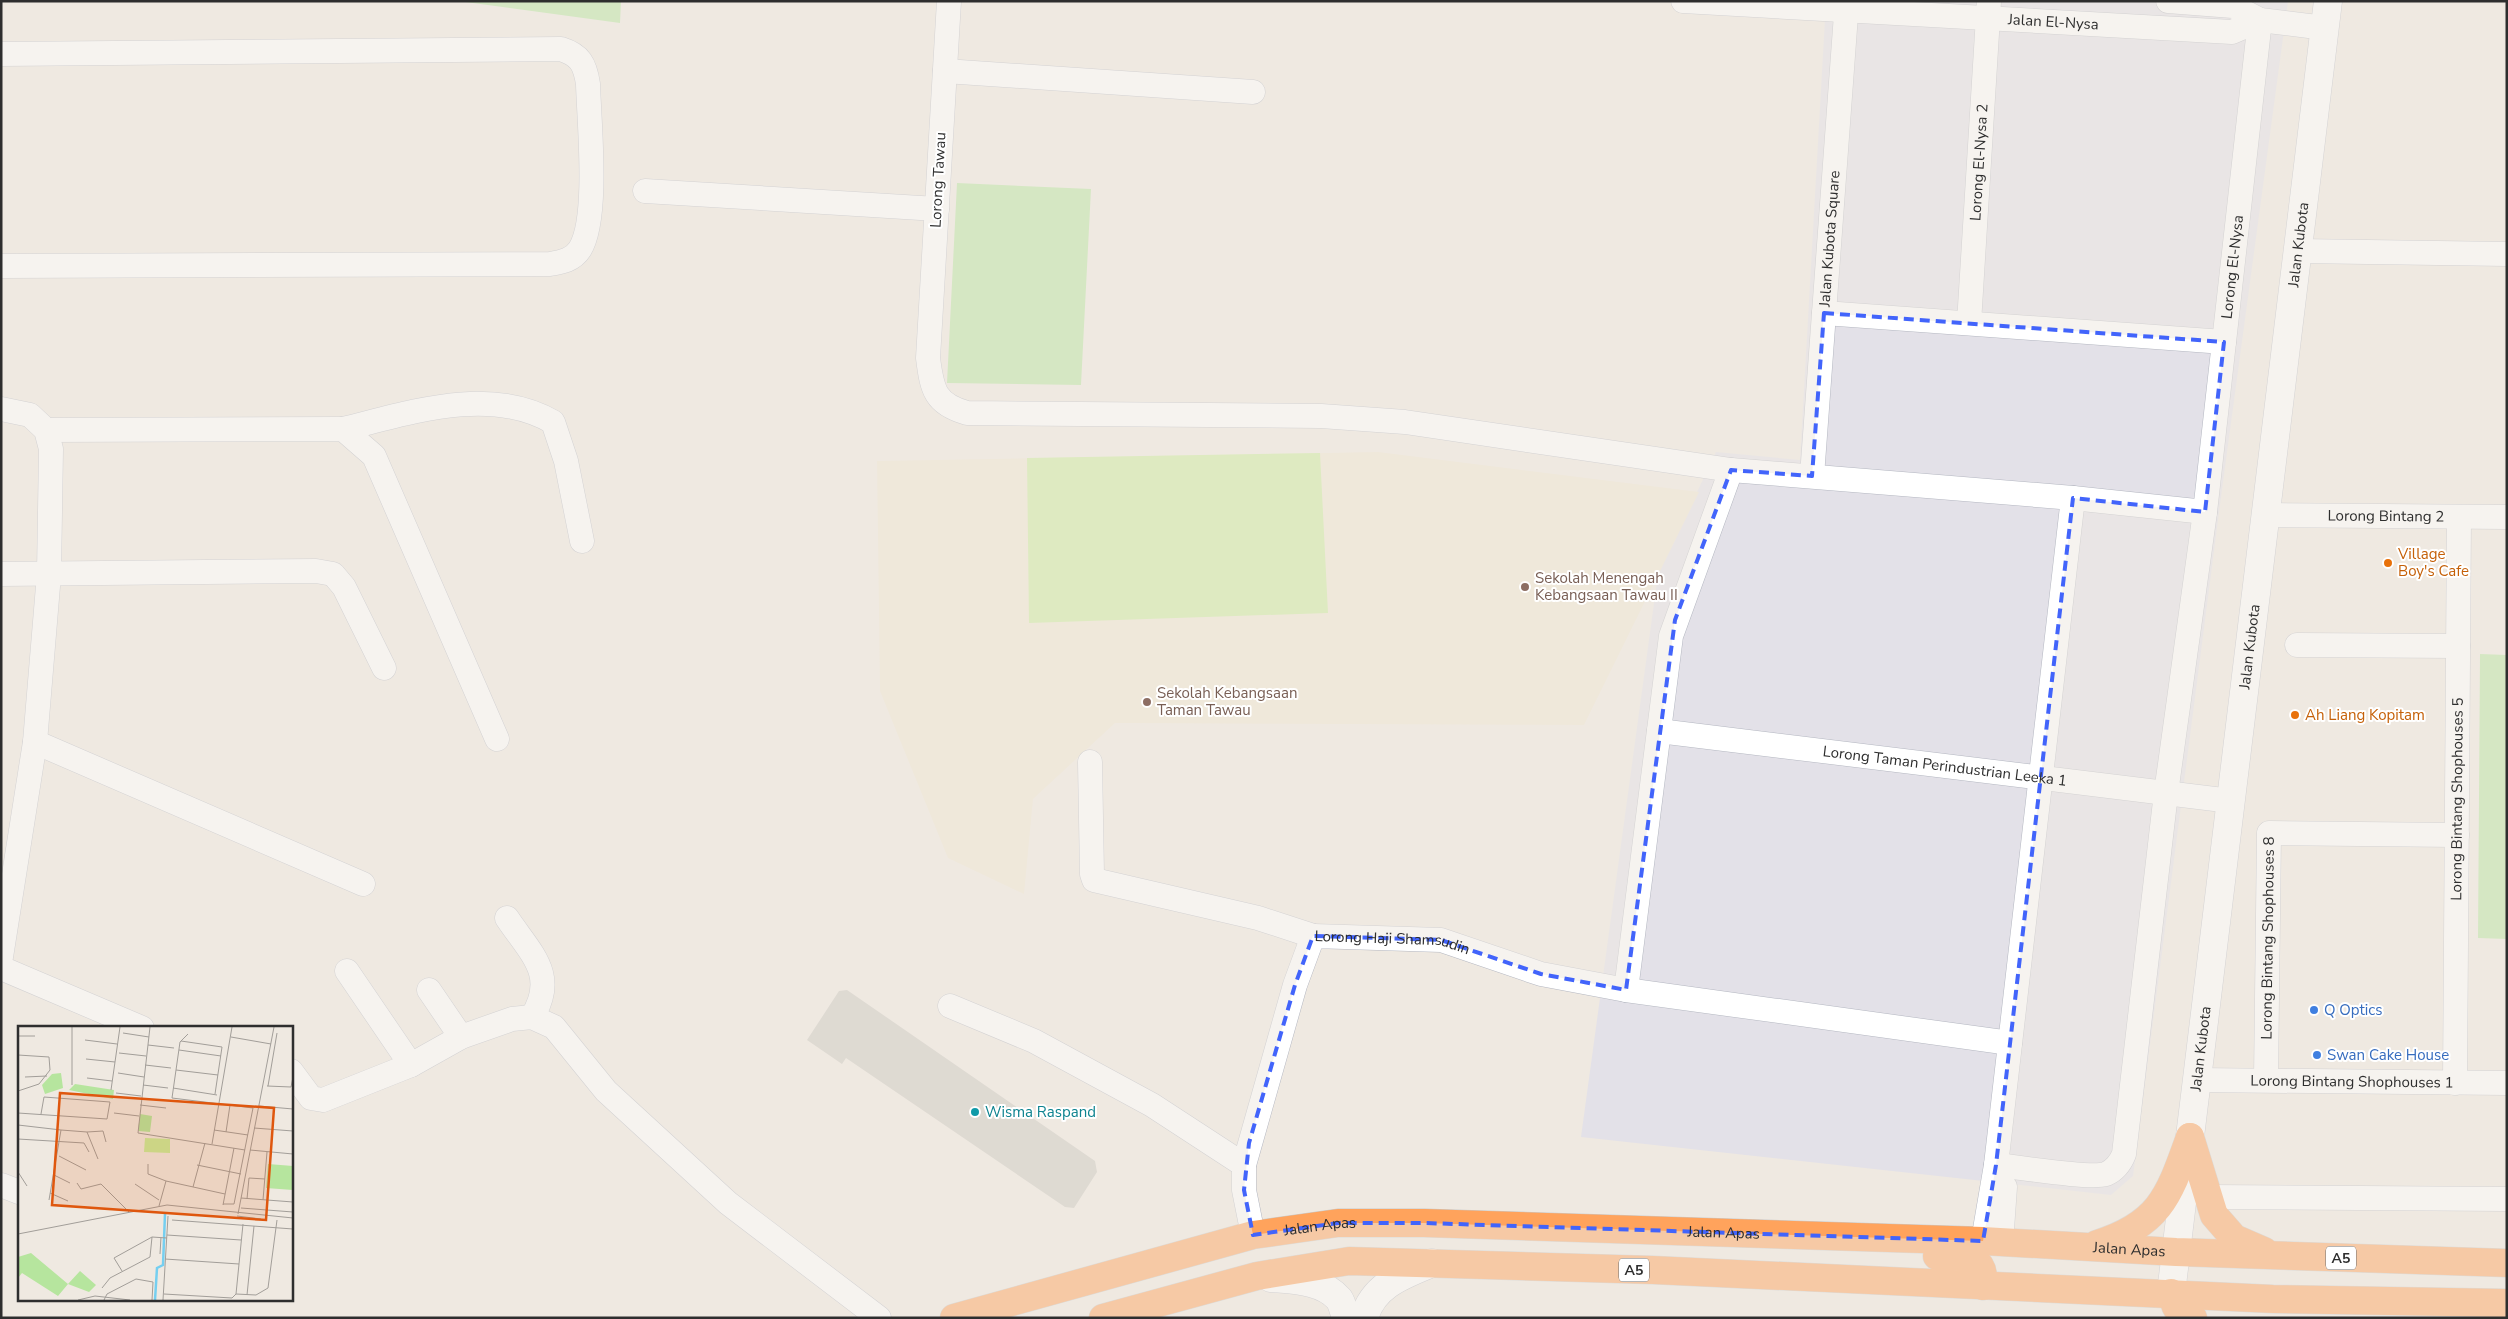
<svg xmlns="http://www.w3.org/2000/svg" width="2508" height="1319" font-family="'Nunito Sans',sans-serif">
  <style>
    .industrial { fill: #e3e1e8 }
    .education { fill: #f0e6d1 }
    .green { fill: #b6e59e }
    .pitch { fill: #c9ec9a }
    .building { fill: #cbc7bf }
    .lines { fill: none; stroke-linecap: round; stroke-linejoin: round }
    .street-casing { stroke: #b4b7c1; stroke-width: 25 }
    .secondary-casing { stroke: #b4b7c1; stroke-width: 29 }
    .highway-casing { stroke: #c9c9c9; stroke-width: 29 }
    .street { stroke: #fff; stroke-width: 24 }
    .secondary { stroke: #fff; stroke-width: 28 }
    .highway { stroke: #ffa35c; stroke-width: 28 }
    .marked { fill: none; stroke: #4264fb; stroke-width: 4; stroke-dasharray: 10 6; stroke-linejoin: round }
    .food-dot { fill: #e8710a; stroke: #fff; stroke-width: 2 }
    .education-dot { fill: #8d6e63; stroke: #fff; stroke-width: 2 }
    .shop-dot { fill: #3f7fe0; stroke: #fff; stroke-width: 2 }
    .culture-dot { fill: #0f9aa8; stroke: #fff; stroke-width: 2 }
    .labels { text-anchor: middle; stroke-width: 4; stroke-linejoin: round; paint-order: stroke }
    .shield { fill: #fff; stroke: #6d6d6d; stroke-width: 1 }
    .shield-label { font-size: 14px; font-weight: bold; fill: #2e2e2e }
    .street-label { font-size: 15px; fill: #2e2e2e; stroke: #fff }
    .food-label { font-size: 15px; fill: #c56008; stroke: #fff; text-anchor: start }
    .education-label { font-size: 15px; fill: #785e54; stroke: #fff; text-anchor: start }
    .shop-label { font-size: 15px; fill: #366cbe; stroke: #fff; text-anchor: start }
    .culture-label { font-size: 15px; fill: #0d838f; stroke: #fff; text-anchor: start }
    .inset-river { fill: none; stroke: #75cff0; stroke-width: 2.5 }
    .inset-road { fill: none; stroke: #a29e99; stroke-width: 1 }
    .view { fill: #df570e; fill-opacity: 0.15; stroke: #df570e; stroke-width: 2.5 }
    .inset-edge { fill: none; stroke: #2e2e2e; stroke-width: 2.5 }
  </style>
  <rect width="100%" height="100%" fill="#efe9e1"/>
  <!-- industrial -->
  <path class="industrial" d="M1826,1H2288L2221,497L2133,1176L2111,1195L1581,1137L1658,574L1716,452L1800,460Z"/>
  <!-- education -->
  <path class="education" d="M1378,452L1699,492L1584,725L1115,723L1033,799L1024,894L948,858L880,691L877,461Z"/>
  <!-- green -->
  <path class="green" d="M458,1H621L620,23Z
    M957,183L1091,189L1081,385L947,383Z
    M2480,654L2507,655V939L2478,938Z"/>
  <!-- pitch -->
  <path class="pitch" d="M1320,453L1328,613L1029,623L1027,458Z"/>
  <!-- building -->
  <path class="building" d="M847,990L1095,1161L1097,1172L1074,1208L1065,1207L846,1058L842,1064L807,1040L839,991Z"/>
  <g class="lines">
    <defs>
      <g id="street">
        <path d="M949,1L928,358C932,390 935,404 967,413L1321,416L1405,422L1731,470L2073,498L2205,512"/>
        <path id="s1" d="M1683,1L2232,32L2260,20"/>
        <path d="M2168,1L2233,6L2260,20L2325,28"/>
        <path d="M1,54L561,49C580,55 585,64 588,84C589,122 599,218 580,249C573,260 562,262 550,264L1,266"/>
        <path d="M945,71L1253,92"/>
        <path d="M645,191L937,209"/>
        <path d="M2298,251L2507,254"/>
        <path d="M1824,313L2224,342"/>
        <path id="s2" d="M1969,323L1989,1"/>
        <path d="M1,409L30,415L46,430L51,449L49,574L35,742L1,957"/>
        <path d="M343,429C409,413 489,385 553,422L566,461L582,541"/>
        <path d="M46,430L343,429L374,456L497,739"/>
        <path id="s3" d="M1812,476L1847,1"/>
        <path id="s4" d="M2265,515L2507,517"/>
        <path d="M1,574L316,571L333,574L344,587L384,668"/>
        <path d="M2297,645L2458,646"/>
        <path id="s5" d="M1659,731L2231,801"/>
        <path d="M35,742L363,884"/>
        <path d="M1090,762L1092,874L1094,880L1258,918L1313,936"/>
        <path d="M507,918C531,954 558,975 532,1017"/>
        <path d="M1,968L142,1028"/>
        <path d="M347,971L411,1065"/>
        <path d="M429,990L461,1037"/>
        <path d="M1626,990L1671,636L1731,470"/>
        <path d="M950,1006L1034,1041L1152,1105L1244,1165"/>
        <path d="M291,1071L311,1098L323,1100L411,1065L461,1037L512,1019L532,1017L554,1027L606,1091L728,1203L879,1318"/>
        <path id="s6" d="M2197,1080L2507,1083"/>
        <path id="s7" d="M2266,1080L2269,833L2457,835"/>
        <path id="s8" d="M2455,1083L2459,517"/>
        <path id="s9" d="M1996,1165C2018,1167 2089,1179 2106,1174C2115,1170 2120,1164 2124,1154L2166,793L2205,512L2260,20"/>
        <path d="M1,1185L19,1192"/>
        <path d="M2207,1197L2507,1199"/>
        <path id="s10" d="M1253,1235L1244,1190V1165L1295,985L1313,936L1441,940L1541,974L1626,990L2010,1043"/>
        <path d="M1983,1241L1996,1165L2073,498"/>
        <path d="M2001,1243L2005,1187"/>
      </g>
      <g id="secondary">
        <path d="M1271,1278C1293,1280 1323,1280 1339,1299C1342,1303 1344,1312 1346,1318"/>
        <path id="s11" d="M2171,1293L2328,1"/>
        <path d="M1364,1318C1373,1285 1403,1275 1432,1263"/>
      </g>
      <g id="highway">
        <path d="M2190,1137L2214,1215L2234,1238L2264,1251"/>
        <path d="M2097,1244C2161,1224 2169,1195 2190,1137"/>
        <path d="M1937,1256C1963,1258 1986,1252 1983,1286"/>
        <path d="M2171,1293L2176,1307L2193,1318"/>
        <path id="s12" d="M954,1318L1253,1235L1338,1223H1424L1983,1241L2176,1252L2507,1263"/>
        <path d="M1103,1318L1257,1276L1349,1261L1653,1270L2273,1299L2507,1303"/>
      </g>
    </defs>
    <!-- street casing -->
    <use href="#street" class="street-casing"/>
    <!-- secondary casing -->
    <use href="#secondary" class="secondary-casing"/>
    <!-- highway casing -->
    <use href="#highway" class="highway-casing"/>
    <!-- street -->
    <use href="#street" class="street"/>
    <!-- secondary -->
    <use href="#secondary" class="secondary"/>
    <!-- highway -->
    <use href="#highway" class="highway"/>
  </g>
  <!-- marked area -->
  <path d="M0 0H2508V1319H0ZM1824,313L2224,342L2205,512L2073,498L1996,1165L1983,1241L1424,1223H1338L1253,1235L1244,1190L1249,1143L1295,985L1313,936L1441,940L1541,974L1626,990L1675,620L1731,470L1812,476Z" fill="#efe9e1" fill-opacity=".55" fill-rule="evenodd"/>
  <path class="marked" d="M1824,313L2224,342L2205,512L2073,498L1996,1165L1983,1241L1424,1223H1338L1253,1235L1244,1190L1249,1143L1295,985L1313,936L1441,940L1541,974L1626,990L1675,620L1731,470L1812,476Z"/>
  <!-- markers -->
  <g class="food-dot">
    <circle cx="2388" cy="563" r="5"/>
    <circle cx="2295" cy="715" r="5"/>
  </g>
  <g class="education-dot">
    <circle cx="1525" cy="587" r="5"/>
    <circle cx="1147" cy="702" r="5"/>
  </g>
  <g class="shop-dot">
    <circle cx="2314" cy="1010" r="5"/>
    <circle cx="2317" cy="1055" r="5"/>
  </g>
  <circle class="culture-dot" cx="975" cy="1112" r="5"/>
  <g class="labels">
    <!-- shield labels -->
    <g class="shield">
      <rect x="2326" y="1246.5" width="30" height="23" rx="4"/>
      <rect x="1619" y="1258.5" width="30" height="23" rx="4"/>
    </g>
    <g class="shield-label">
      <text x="2341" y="1263">A5</text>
      <text x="1634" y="1275">A5</text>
    </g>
    <!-- street labels -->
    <g class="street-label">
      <text dy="5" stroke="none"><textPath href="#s1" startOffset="371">Jalan El-Nysa</textPath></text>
      <text dy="5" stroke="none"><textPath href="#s2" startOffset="161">Lorong El-Nysa 2</textPath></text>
      <text transform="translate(938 180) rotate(-87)" y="5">Lorong Tawau</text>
      <text dy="5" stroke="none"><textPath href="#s3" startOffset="238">Jalan Kubota Square</textPath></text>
      <text dy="5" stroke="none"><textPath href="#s11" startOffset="1056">Jalan Kubota</textPath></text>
      <text dy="5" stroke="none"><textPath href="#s9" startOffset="1032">Lorong El-Nysa</textPath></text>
      <text dy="5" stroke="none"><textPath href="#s4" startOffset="121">Lorong Bintang 2</textPath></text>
      <text dy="5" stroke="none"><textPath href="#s11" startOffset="651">Jalan Kubota</textPath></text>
      <text dy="5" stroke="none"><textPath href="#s5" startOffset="288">Lorong Taman Perindustrian Leeka 1</textPath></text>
      <text dy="5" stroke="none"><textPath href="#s8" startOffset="284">Lorong Bintang Shophouses 5</textPath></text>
      <text dy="5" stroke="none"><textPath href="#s7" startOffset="142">Lorong Bintang Shophouses 8</textPath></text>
      <text dy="5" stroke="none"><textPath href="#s10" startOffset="390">Lorong Haji Shamsudin</textPath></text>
      <text dy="5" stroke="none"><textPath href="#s11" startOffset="246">Jalan Kubota</textPath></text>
      <text dy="5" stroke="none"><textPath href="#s6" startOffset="155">Lorong Bintang Shophouses 1</textPath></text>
      <text dy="5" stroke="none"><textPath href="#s12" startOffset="378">Jalan Apas</textPath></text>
      <text dy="5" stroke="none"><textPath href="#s12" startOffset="782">Jalan Apas</textPath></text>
      <text dy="5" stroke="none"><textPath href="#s12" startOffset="1188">Jalan Apas</textPath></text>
    </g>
    <!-- food labels -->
    <g class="food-label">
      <text x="2398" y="559">Village<tspan x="2398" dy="17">Boy's Cafe</tspan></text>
      <text x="2305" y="720">Ah Liang Kopitam</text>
    </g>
    <!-- education labels -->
    <g class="education-label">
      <text x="1535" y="583">Sekolah Menengah<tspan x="1535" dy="17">Kebangsaan Tawau II</tspan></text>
      <text x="1157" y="698">Sekolah Kebangsaan<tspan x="1157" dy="17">Taman Tawau</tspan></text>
    </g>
    <!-- shop labels -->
    <g class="shop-label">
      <text x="2324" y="1015">Q Optics</text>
      <text x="2327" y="1060">Swan Cake House</text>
    </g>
    <!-- culture labels -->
    <g class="culture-label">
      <text x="985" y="1117">Wisma Raspand</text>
    </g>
  </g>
  <!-- overview -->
  <g transform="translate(18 1026)">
    <rect width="275" height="275" fill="#efe9e1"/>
    <path d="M43,47L45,62L27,68L24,59L34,48ZM57,58L96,64L95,73L51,64ZM122,88L134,90L132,106L120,105ZM250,138L275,140V164L248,162ZM13,227L50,258L62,245L78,259L71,266L50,258L40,270L4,247L0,252V231Z" fill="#b6e59e"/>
    <path d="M127,112L152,113V127L126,126Z" fill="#c9ec9a"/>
    <path class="inset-river" d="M137,274L139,242L145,239L147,188"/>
    <path class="inset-road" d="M54,1V59M132,1L120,107L227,124M105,7L131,11M170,8L162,16L154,72L235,82M0,10H17M213,11L253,18M67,14L99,18M163,15L204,21L197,68M130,19L156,22M161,24L203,30M101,27L128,30M0,29L31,31L32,44L21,58L0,65M68,33L97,36M127,39L153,42M158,44L200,49M100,47L126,51M7,51L29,50M69,52L94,55M125,59L150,62M249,60L273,61L275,51M250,60L259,7M155,62L199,69M93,64L102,1M98,67L123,70M122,79L148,82M241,80L275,83M0,87L89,93L92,76L26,71L23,88M96,87L121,90M0,99L43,104L31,174M236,102L275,105M43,104L69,106L80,133M196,104L230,109M69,106L85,105L88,116M208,106L212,79M0,113L66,117L71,126M194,118L214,1M232,124L275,128M41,130L68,144M130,138V148L148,155M179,139L223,148M0,146L9,160M36,149L52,157M59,157L63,163L83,158L111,186M117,158L141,174M175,161L187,117M32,167L50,175M223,172L275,176M229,173L231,152L247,153M245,174L249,126M205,178H216L235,82M205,179L216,122M141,180L148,155L207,168M223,182L275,186M220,188L256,1M219,190L243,193M154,194L275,203M0,208L149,179L275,192M149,209L223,214M142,228L143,211M147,233L221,238M104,245L96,232L134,211M84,262L92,252L132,231L134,211L149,212M146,268L214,272L218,268L238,269L250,262L259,194M218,268L225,198M229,269L236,200M60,274L77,270L112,274M86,274L89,268L118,253L135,256L134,274M145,274L150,190"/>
    <path class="view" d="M42,67L256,82L248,194L34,179Z"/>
    <rect width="275" height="275" class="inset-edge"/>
  </g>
  <!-- border -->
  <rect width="2508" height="1319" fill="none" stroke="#2e2e2e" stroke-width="5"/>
</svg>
